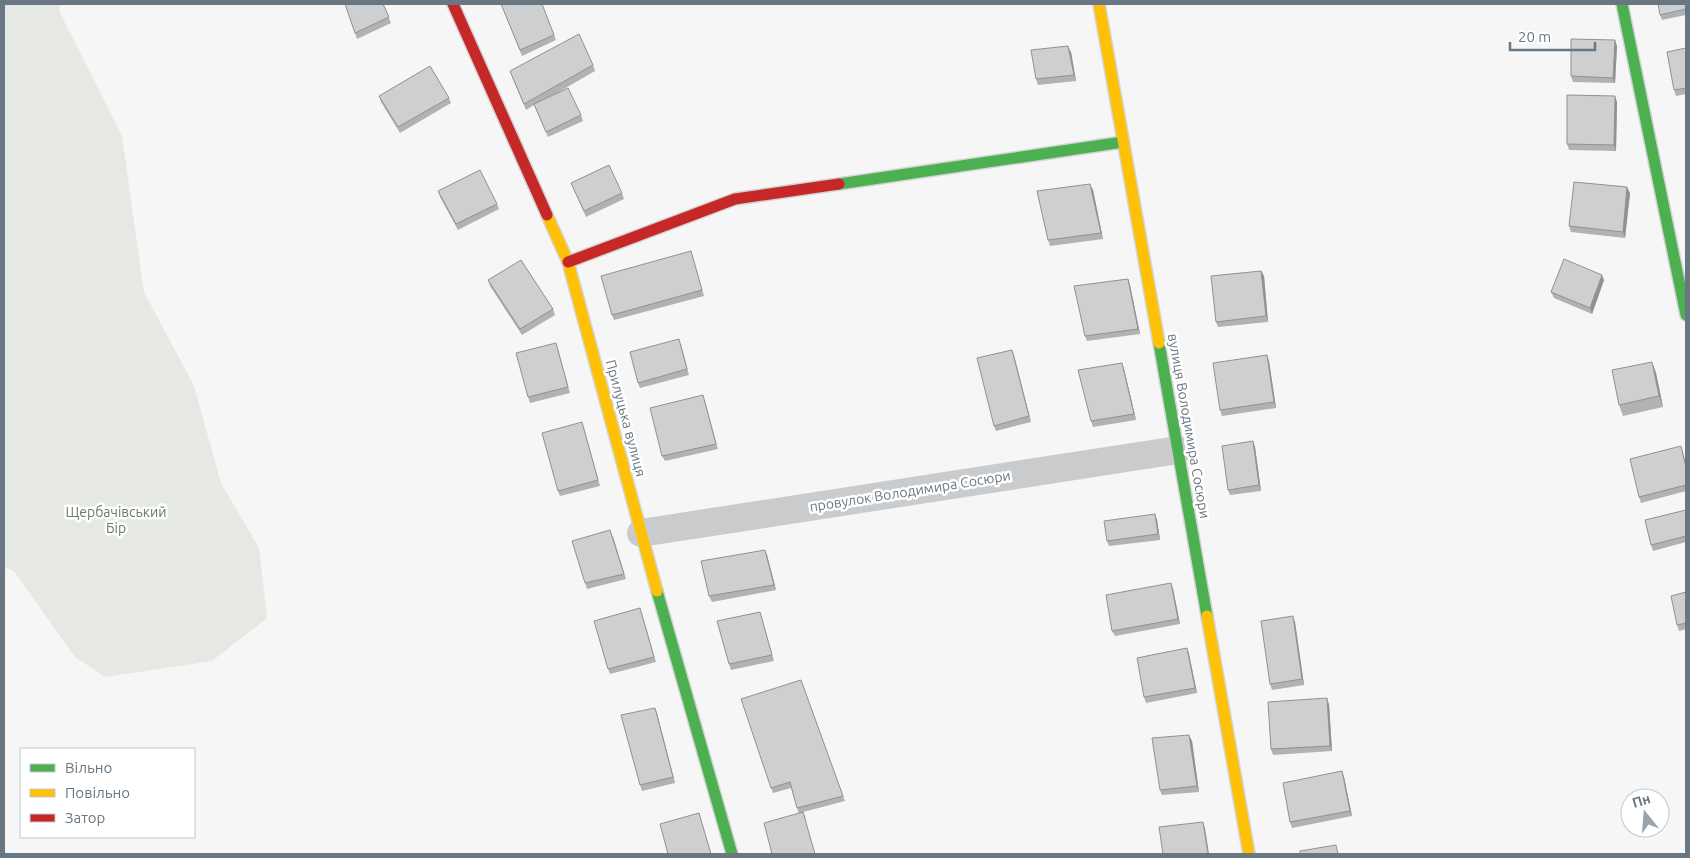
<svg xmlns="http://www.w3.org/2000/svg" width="1690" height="858" font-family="Ubuntu,sans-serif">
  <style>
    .green { fill: #e5e8e3 }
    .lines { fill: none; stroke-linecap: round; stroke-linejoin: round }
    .fast-casing { stroke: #d3d4d4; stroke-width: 14 }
    .slow-casing { stroke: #d3d4d4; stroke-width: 14 }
    .jam-casing { stroke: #d3d4d4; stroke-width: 14 }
    .street { stroke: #c9cbcc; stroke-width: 28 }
    .fast { stroke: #4caf50; stroke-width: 11 }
    .slow { stroke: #ffc107; stroke-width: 11 }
    .jam { stroke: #c62828; stroke-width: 11 }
    .wall { fill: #b1b2b3 }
    .shaded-wall { fill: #909192 }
    .building { fill: #cecfd0; stroke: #909192 }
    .labels { text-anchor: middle; stroke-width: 5; stroke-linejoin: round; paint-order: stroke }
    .street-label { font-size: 14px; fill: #697783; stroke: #fff }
    .park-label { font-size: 14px; fill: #6a7b67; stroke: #fff }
  </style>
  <rect width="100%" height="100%" fill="#f6f6f6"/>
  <!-- green -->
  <path class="green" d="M4,4H59L60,13L122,136L144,292L194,386L221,483L259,548L267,618L212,661L105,677L75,657L14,571L4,567Z"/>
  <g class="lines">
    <defs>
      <path id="fast" d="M1622,4L1686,315
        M839,184L1123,142
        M1159,343L1207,616
        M657,591L732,854"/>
      <path id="slow" d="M1099,4L1159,343
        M547,215L568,262L657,591
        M1207,616L1249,854"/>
      <path id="jam" d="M453,4L547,215
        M568,262L735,199L839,184"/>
    </defs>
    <!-- fast casing -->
    <use href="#fast" class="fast-casing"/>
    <!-- slow casing -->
    <use href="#slow" class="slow-casing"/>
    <!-- jam casing -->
    <use href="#jam" class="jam-casing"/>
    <!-- street -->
    <path class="street" d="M641,533L1178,450"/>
    <!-- fast -->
    <use href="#fast" class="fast"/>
    <!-- slow -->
    <use href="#slow" class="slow"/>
    <!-- jam -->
    <use href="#jam" class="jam"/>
  </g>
  <!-- wall -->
  <path class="wall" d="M345,4H383L391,23L357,39Z
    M501,4H542L556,40L522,56Z
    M1686,4V15L1662,20L1660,15Z
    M1617,46L1615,83L1573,82L1571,76Z
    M1686,48V94L1676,96L1674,90Z
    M1071,52L1076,81L1038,85L1036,79Z
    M593,65L595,71L550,97L581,115L583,121L548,137L534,105L526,110L512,77Z
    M379,96L449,98L451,103L400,133L381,102Z
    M1617,102L1616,151L1569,150L1567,144Z
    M571,183L622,193L624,199L586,217Z
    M1093,190L1103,239L1050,246L1048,240Z
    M438,191L497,204L499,209L458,230L440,197Z
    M1630,193L1625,238L1571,232L1569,226Z
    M691,251L704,296L614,320L612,315Z
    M1261,271L1264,276L1268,322L1218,327L1216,322Z
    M1128,279L1130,285L1140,334L1087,341L1085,336Z
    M488,280L553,309L555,315L522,335L490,286Z
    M1604,280L1592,314L1554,298L1551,292Z
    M681,344L689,375L640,388L638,383Z
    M558,349L570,393L530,403L528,397Z
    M1012,350L1031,422L996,431L994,426Z
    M1269,361L1276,408L1222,416L1220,410Z
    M1652,362L1656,373L1663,407L1623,416L1619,405Z
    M1124,369L1136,420L1093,427L1091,421Z
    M705,401L718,449L665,461L662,456Z
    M582,422L600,486L560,496L558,491Z
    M1253,441L1255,447L1261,491L1230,495L1228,490Z
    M1681,446L1686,463V491L1641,503L1639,497Z
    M1686,510V542L1653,551L1651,545Z
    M1155,514L1157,520L1160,540L1109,546L1107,541Z
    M613,536L626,579L587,589L585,583Z
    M767,555L776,590L712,602L709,596Z
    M1173,589L1180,624L1115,636L1112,631Z
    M1686,592V629L1679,631L1677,625Z
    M642,614L656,662L610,674L608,669Z
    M762,618L774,661L731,670L729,664Z
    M1295,622L1304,685L1272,690L1270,684Z
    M1187,648L1189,654L1197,693L1146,703L1144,697Z
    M801,680L845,801L803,812L806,818L799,814L791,788L773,793L771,788Z
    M1329,704L1332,751L1273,755L1271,749Z
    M655,708L675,783L642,791L640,785Z
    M1192,741L1199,792L1162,795L1160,790Z
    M1342,771L1344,777L1352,816L1292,828L1290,822Z"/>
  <!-- shaded-wall -->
  <path class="shaded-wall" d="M1615,40L1617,46L1615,83L1613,78Z
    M1068,46L1071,52L1076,81L1074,75Z
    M1615,96L1617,102L1616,151L1614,145Z
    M1090,184L1093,190L1103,239L1101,233Z
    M1627,187L1630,193L1625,238L1623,232Z
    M1261,271L1264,276L1268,322L1266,316Z
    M1602,275L1604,280L1592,314L1590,308Z
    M1128,279L1130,285L1140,334L1138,329Z
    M1012,350L1014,355L1031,422L1029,416Z
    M1267,355L1269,361L1276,408L1274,402Z
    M1652,362L1656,373L1663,407L1659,396Z
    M1122,363L1124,369L1136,420L1134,414Z
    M1253,441L1255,447L1261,491L1259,485Z
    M1155,514L1157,520L1160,540L1158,534Z
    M765,550L767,555L776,590L774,585Z
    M1171,583L1173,589L1180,624L1178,619Z
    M1293,616L1295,622L1304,685L1302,679Z
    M1187,648L1189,654L1197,693L1195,688Z
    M1327,698L1329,704L1332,751L1330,746Z
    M655,708L657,713L675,783L673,777Z
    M1189,735L1192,741L1199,792L1197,786Z
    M1342,771L1344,777L1352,816L1350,811Z
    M1203,822L1205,828L1209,854H1208Z"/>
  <!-- building -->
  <path class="building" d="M345,4H383L389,17L355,33Z
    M501,4H542L554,35L520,50Z
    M1658,4H1686V9L1660,15Z
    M579,34L593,65L524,104L510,71Z
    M1571,39L1615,40L1613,78L1571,76Z
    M1068,46L1074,75L1036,79L1031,50Z
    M1686,48V88L1674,90L1667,52Z
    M430,66L449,98L398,127L379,96Z
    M568,88L581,115L546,132L534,104Z
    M1567,95L1615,96L1614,145L1567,144Z
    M609,165L622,193L584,211L571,183Z
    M480,170L497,204L456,224L438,191Z
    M1574,182L1627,187L1623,232L1569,226Z
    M1090,184L1101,233L1048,240L1037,191Z
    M691,251L702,290L612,315L601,276Z
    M1564,259L1602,275L1590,308L1551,292Z
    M521,260L553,309L520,329L488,280Z
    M1261,271L1266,316L1216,322L1211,276Z
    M1128,279L1138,329L1085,336L1074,286Z
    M679,339L687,369L638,383L630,352Z
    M556,343L568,387L528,397L516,353Z
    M1012,350L1029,416L994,426L977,358Z
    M1267,355L1274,402L1220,410L1213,363Z
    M1652,362L1659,396L1619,405L1612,370Z
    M1122,363L1134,414L1091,421L1078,370Z
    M703,395L716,444L662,456L650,408Z
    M582,422L598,480L558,491L542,433Z
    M1253,441L1259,485L1228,490L1222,446Z
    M1681,446L1686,467V485L1639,497L1630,459Z
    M1686,510V536L1651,545L1645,520Z
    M1155,514L1158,534L1107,541L1104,521Z
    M610,530L624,574L585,583L572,541Z
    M765,550L774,585L709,596L701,561Z
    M1171,583L1178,619L1112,631L1106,595Z
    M1686,592V623L1677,625L1671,596Z
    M640,608L654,657L608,669L594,621Z
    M760,612L772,655L729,664L717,621Z
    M1293,616L1302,679L1270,684L1261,621Z
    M1187,648L1195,688L1144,697L1137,658Z
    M801,680L843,796L797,808L790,782L771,788L741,699Z
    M1327,698L1330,746L1271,749L1268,702Z
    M655,708L673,777L640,785L621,715Z
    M1189,735L1197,786L1160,790L1152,738Z
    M1342,771L1350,811L1290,822L1283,783Z
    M803,812L815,854H772L764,823Z
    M699,813L711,854H668L660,824Z
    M1203,822L1208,854H1163L1159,827Z
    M1336,845L1338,854H1300V851Z"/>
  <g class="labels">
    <!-- street labels -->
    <g class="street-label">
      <text transform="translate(626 418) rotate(75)" y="5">Прилуцька вулиця</text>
      <text transform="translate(1189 426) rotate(80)" y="5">вулиця Володимира Сосюри</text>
      <text transform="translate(910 491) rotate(-9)" y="5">провулок Володимира Сосюри</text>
    </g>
    <!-- park labels -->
    <g class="park-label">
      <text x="116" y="517">Щербачівський<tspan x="116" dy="16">Бір</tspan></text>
    </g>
  </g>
  <!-- border -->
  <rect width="1690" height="858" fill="none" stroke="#697783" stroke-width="10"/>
  <!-- legend -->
  <rect x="20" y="748" width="175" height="90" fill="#ffffff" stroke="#c3c9cd"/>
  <rect x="30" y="764" width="25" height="8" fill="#4caf50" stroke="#c3c9cd"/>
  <text x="65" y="773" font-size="15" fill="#697783">Вільно</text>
  <rect x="30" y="789" width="25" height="8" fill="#ffc107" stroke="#c3c9cd"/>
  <text x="65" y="798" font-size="15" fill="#697783">Повільно</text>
  <rect x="30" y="814" width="25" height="8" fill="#c62828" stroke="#c3c9cd"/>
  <text x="65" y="823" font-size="15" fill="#697783">Затор</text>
  <!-- north arrow -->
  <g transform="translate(1645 813) rotate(343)"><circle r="24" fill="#ffffff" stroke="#c3c9cd"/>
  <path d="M0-4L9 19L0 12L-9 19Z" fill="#9aa3ab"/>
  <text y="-8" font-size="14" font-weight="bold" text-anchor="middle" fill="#697783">Пн</text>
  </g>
  <!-- scale -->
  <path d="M1510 42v8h85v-8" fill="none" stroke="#697783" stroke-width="2.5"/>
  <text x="1518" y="42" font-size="15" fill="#697783" stroke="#ffffff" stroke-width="4" paint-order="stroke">20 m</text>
</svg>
